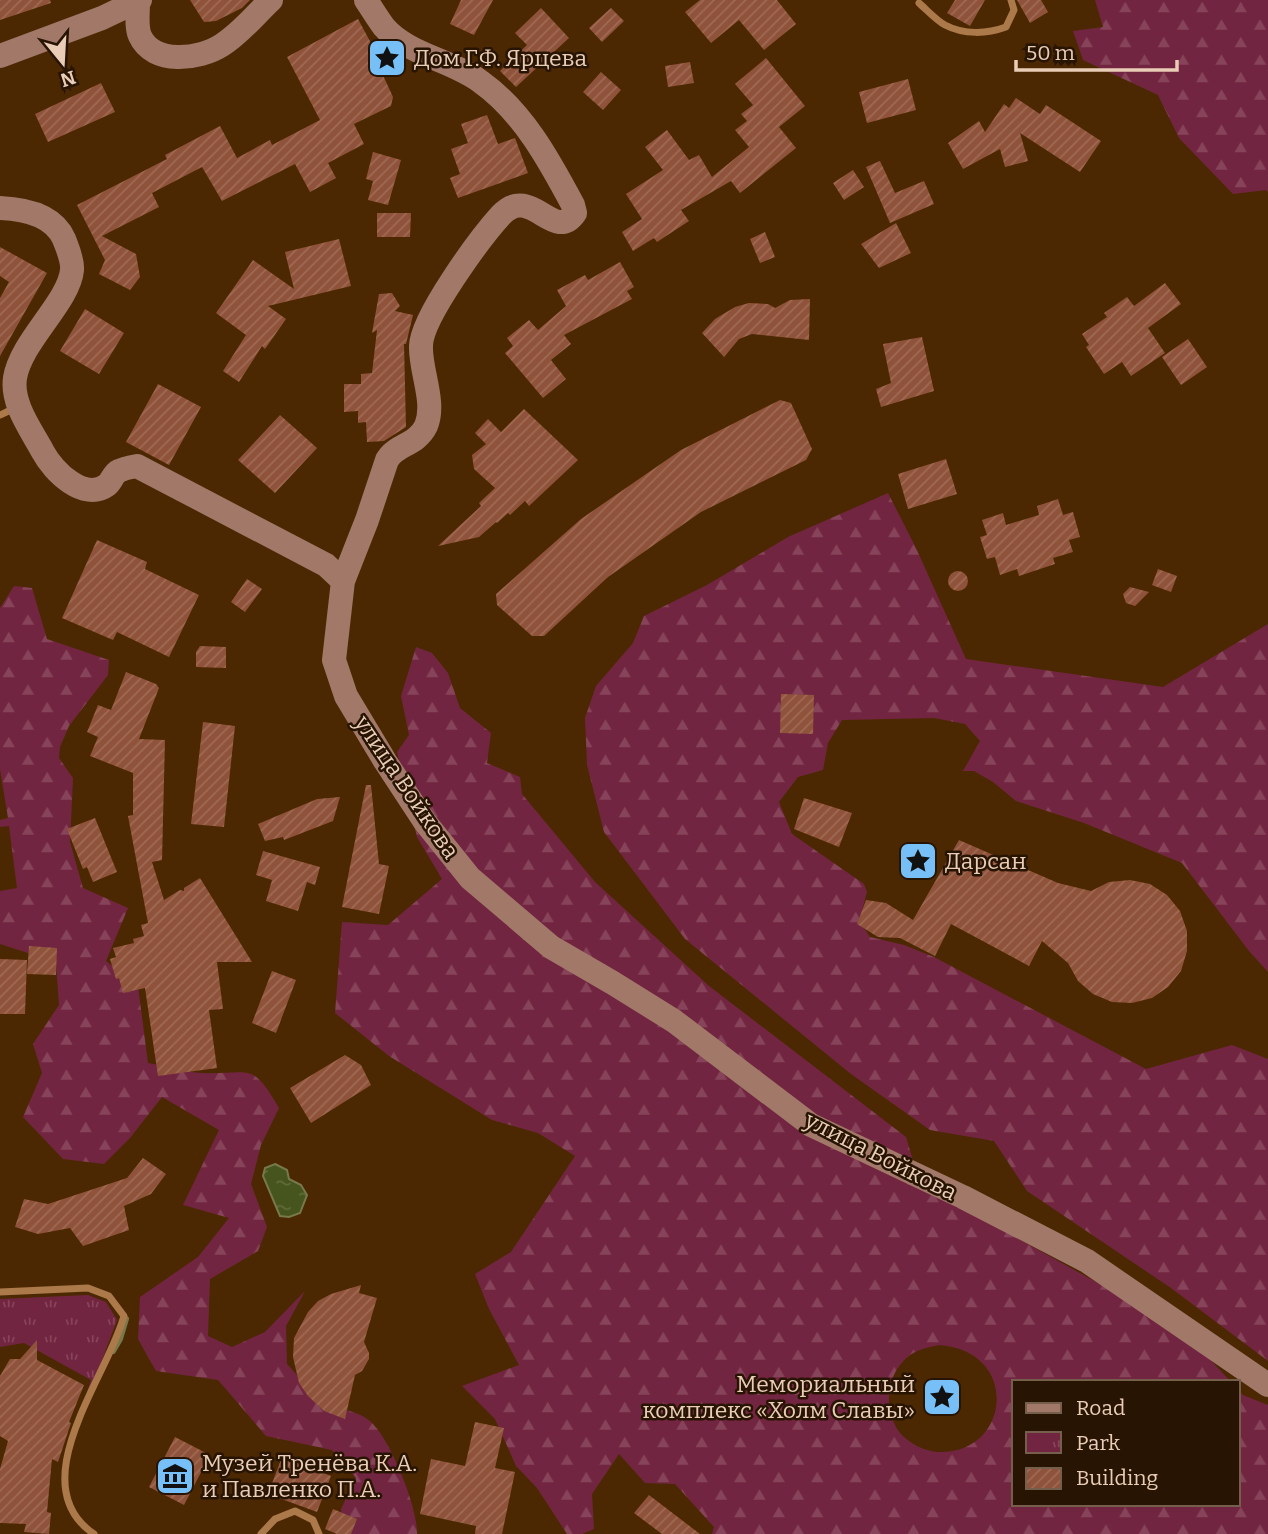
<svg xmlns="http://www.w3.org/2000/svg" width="1268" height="1534" font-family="Bitter,serif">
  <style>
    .forest { fill: url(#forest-firs); fill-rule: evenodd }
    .park { fill: url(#park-tufts) }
    .water { fill: url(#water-ripples); stroke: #77784b; stroke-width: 2 }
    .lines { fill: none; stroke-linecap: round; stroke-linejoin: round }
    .stream { stroke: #77784b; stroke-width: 6 }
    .building { fill: url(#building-hatch) }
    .street { stroke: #ab794a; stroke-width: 7 }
    .secondary { stroke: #a27869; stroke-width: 24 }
    .labels { text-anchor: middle; stroke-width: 5; stroke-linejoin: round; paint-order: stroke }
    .poi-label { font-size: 23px; fill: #e9cdb6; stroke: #281403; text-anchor: start }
    .street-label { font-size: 23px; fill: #e9cdb6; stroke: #281403 }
  </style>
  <defs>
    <pattern id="forest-firs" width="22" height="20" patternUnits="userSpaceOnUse" patternTransform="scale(1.75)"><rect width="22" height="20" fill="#722540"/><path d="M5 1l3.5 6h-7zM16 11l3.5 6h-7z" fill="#864359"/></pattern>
    <pattern id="park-tufts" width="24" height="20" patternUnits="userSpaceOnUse" patternTransform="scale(1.75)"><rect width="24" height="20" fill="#722540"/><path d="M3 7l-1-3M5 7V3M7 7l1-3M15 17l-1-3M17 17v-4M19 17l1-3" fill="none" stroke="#864359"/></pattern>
    <pattern id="water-ripples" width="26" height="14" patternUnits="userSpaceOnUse" patternTransform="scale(1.75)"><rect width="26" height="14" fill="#46541d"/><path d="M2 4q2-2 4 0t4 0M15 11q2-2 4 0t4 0" fill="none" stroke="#616b3c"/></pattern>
    <pattern id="building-hatch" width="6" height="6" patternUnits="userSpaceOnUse" patternTransform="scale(1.75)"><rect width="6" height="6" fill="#8f523a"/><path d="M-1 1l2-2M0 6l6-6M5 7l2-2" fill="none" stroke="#9f6a54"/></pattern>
  </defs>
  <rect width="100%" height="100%" fill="#4b2801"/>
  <!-- forest -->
  <path class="forest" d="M1095,0H1268V192L1266,190L1233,194L1179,138L1158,95L1083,60L1073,31L1103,27Z
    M888,493L916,548L966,659L1163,687L1268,624V972L1249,951L1182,863L1084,823L1016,801L993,782L974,771H963L980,741L965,724L934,718L842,720L828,743L823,770L798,777L779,802L792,834L864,884L867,892L859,921L870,937L904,945L934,957L1146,1069L1232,1045L1268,1059V1361L1171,1288L1027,1191L994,1141L930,1130L851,1074L685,939L604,832L587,765L585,718L596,686L633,643L644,616L707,585L788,537Z
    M14,586L32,588L47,639L109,660L108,675L69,726L60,747L59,758L73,778L70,842L83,888L128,908L106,961L138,986L148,1063C166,1066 185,1072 202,1073C251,1075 251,1060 279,1108L261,1145L251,1184L267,1227L258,1251L210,1279L208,1336L232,1347L265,1332L305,1291L286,1326L287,1364C298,1375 311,1395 325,1402C339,1409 358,1411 370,1421C390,1438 418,1508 417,1534H342L341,1509L356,1478L332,1450L266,1436L218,1380L156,1371L138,1339L140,1297L198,1257L229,1218L183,1205L219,1130L162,1097L130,1138L104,1164L63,1159L23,1117L42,1073L33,1044L59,1005L56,962L0,944V891L17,888L9,826L0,827V820L8,818L0,769V608Z
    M416,647L432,653L448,673L460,708L491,733L487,763L520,777L522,794L595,882L709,986L906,1137L920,1184L1105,1287L1205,1354L1231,1382H1014V1504H1238V1389L1243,1395L1268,1405V1534H712L714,1527L675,1484L645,1483L619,1454L592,1494L594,1529L582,1534H567L537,1488L516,1466L495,1419L462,1386L519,1365L489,1309L475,1274L511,1252L575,1156L538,1133L492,1120L389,1056L335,1013L342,922L388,925L442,879L417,837L397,752L409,735L401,696ZM940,1345C1022,1352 1010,1456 937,1452C924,1451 909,1443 900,1433C882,1409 886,1373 910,1355C919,1349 929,1347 940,1345Z"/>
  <!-- park -->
  <path class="park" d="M88,1295L106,1302L117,1320L83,1411L81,1409L91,1380L24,1343L0,1347V1299Z"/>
  <!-- water -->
  <path class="water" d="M275,1164L287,1170L289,1179L301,1185L307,1195L300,1213L289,1217L280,1216L263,1176L265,1168Z"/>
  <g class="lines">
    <!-- stream -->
    <path class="stream" d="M113,1351L120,1339L126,1319"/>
  </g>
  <!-- building -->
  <path class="building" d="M0,0H50L51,3L0,20Z
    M190,0H250L242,8L216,21L204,22Z
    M461,0H493L474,35L450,24Z
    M700,0H777L796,24L764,50L739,20L711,43L685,12Z
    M955,0H985L970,26L947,13Z
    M1017,0H1041L1048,12L1030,23Z
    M541,8L569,38L516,87L500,71L527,45L515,33Z
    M611,8L624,21L602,42L589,28Z
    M358,19L385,69L381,71L393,97L391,106L354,124L364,144L328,163L336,178L310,192L295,164L222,201L202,167L152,193L159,207L102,236L136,254L140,277L130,290L99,274L105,260L77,205L167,159L165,155L220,126L237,158L270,140L272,145L320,120L287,57Z
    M766,58L805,106L779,127L796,148L740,193L731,181L681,210L689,221L657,242L654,238L633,251L622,232L642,219L626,194L663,170L645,147L667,130L689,160L699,155L712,177L749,147L735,130L747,121L741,114L753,105L735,84Z
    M690,62L694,83L668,87L665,66Z
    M601,72L621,90L603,110L583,92Z
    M908,79L916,110L867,123L859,92Z
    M101,83L115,112L48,142L35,114Z
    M1016,98L1040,114L1046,105L1101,141L1080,172L1020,133L1028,161L1005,167L1000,149L963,169L948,143L979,121L985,132L1004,104L1009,108Z
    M487,115L498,144L515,138L528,173L458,198L450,178L460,174L451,149L468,143L461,124Z
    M373,152L401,160L388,205L368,200L373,181L366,179Z
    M880,161L895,193L924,181L934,204L890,223L866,167Z
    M853,170L864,187L844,200L833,183Z
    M377,213H411L410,237H377Z
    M896,223L911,253L879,268L861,244Z
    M765,232L775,257L760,263L750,239Z
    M339,239L351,286L268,306L286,319L265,349L262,346L239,382L223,371L246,335L216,313L253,260L294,289L285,252Z
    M0,247L47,273L0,356V298L9,282L0,276Z
    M620,262L634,287L627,291L632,299L564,335L571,344L551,360L566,379L543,398L505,353L513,346L507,338L529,320L538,330L566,306L557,290L585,275L588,280Z
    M1165,283L1181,304L1148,328L1165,353L1131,376L1122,362L1104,374L1086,347L1089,345L1082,334L1107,317L1104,313L1127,297L1134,306Z
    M392,293L400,306L395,311L413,315L406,344H404L406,427L384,441L367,442L366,422L358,423V411L344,412V384H361V374L372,373L377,330L372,333L379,294Z
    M810,299L809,340L752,334L739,339L724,357L702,333L715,319L735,307L749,303L768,304L775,308L790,300Z
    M85,309L124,333L99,374L60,351Z
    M922,337L934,391L881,407L876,389L891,383L883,344Z
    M1188,339L1207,367L1181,385L1162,357Z
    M158,384L201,407L169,465L126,442Z
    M780,400L791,403L812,449L806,460L701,512L608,577L544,636H532L497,605L496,594L581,519L681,450Z
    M524,409L578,460L529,506L525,501L510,515L508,513L497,523L496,522L479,537L438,546L481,506L479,503L495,488L474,469L472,455L486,444L475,433L488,419L501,432Z
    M280,415L317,448L275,493L238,460Z
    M946,459L957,494L908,509L898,474Z
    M1058,499L1063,515L1073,512L1080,537L1069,540L1073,552L1053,558L1055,564L1019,576L1017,569L1000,575L995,557L987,559L980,537L987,535L982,520L1003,513L1006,525L1039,515L1037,506Z
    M97,540L147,562L145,569L199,595L169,657L117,632L113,640L62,618Z
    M1158,569L1177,576L1171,592L1152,585Z
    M948 581a10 10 0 1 1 20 0a10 10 0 1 1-20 0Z
    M247,579L262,589L245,612L231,602Z
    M1130,587L1149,592L1135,606L1126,603L1123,594Z
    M200,646L226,647V668L196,667V652Z
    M126,672L156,684L159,688L139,739L165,740L162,860L152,862L164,900L180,890L184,891V888L200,878L252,962H217L223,1009L209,1010L217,1068L158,1076L145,988L123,993L119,978L116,979L110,959L116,957L113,948L134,943L133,939L144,936L141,925L148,923L128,816L133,815V773L90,756L98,737L87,732L98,705L111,710Z
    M781,694L814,695L813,734L780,733Z
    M203,722L235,726L224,827L191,824Z
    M366,785H371L379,864L389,866L379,914L342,907Z
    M340,797L333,821L284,840L283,837L265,841L258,824L317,799Z
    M804,798L852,813L839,847L794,829Z
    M95,818L117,872L93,882L87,867L83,869L67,829Z
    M959,840L1058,883L1091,891L1109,882L1130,880L1150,884L1167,895L1180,911L1187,931V951L1181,971L1168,987L1152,998L1132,1003L1112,1002L1093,994L1078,981L1068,963L1042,941L1029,966L951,924L935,956L900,938L878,937L857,924L866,900L886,903L913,920Z
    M263,851L320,867L315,885L307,882L298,911L266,901L272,880L256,875Z
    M29,946L57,948L56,975L27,974Z
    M0,959L27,960L25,1014H0Z
    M272,971L296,980L276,1033L252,1023Z
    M345,1055L361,1065L371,1085L311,1123L290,1088Z
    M143,1158L166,1174L151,1194L124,1206L129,1230L83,1246L70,1228L38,1234L15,1227L24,1199L48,1204L127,1178Z
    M361,1285L359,1293L377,1298L364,1342L369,1353V1359L362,1371L355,1375L345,1419L324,1411L308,1396L299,1383L293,1357L294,1338L308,1312L318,1301L331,1294Z
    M37,1340V1360L84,1385L69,1422L71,1423L58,1462L52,1459L47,1512L51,1513L49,1534L24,1532L26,1524L0,1523V1469L8,1441L0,1436V1376L10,1359H20Z
    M475,1422L504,1428L495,1468L515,1472L502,1534H475L476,1526L420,1514L431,1459L465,1466Z
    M175,1437L210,1455L184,1505L149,1487Z
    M282,1457L331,1476L317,1512L268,1494Z
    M649,1495L700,1534H662L634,1513Z
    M333,1509L357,1519L351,1534H337L325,1529Z"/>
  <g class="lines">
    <!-- street -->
    <path class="street" d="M919,3C927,10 936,20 945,25C964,35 987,34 1006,27L1014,10L1011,0
      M0,415L15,408
      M0,1292L88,1288L109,1296L124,1316C108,1376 20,1484 94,1534
      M261,1534L275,1519L295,1511L313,1520L319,1534"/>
    <!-- secondary -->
    <path class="secondary" d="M366,0C372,9 378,19 384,27C408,55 452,60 481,82C523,112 549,160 573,205L575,213C554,244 531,183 501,215C481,237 421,318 421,346C420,371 436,402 426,426C416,446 396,444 387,460L367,520L343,581L334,660L346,696L385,761L425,822L470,878L551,947L613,983L674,1021L811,1125L963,1197L1087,1261L1268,1385
      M138,3C138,13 136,27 140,36C153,65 199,60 222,45C241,33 255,15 271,0
      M0,56L102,18L140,0
      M0,208C24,209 53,214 64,239C67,247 73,260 72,270C69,302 21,341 15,378C11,404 32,431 43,452C53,471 84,502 107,485C111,482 113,475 117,472C122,469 131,467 137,466L326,565L343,581"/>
  </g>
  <!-- icons -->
  <defs>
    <symbol id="sight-square" viewBox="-11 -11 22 22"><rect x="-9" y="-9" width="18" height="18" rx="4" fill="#76c0f7" stroke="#281403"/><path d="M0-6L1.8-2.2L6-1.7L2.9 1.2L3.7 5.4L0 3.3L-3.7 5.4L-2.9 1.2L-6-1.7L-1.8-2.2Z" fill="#111"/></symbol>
    <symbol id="museum-square" viewBox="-11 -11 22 22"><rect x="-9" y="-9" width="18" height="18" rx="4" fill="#76c0f7" stroke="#281403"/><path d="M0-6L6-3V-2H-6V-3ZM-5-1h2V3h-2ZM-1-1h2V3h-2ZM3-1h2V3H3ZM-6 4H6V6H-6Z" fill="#111"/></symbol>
  </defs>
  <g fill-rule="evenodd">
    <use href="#sight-square" x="365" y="36" width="44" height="44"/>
    <use href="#sight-square" x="896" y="839" width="44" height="44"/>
    <use href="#sight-square" x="920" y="1375" width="44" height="44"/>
    <use href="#museum-square" x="153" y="1454" width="44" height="44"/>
  </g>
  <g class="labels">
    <!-- poi labels -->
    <g class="poi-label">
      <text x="414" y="66">Дом Г.Ф. Ярцева</text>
      <text x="945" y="869">Дарсан</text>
      <text x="915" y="1392" text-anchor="end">Мемориальный<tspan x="915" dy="26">комплекс «Холм Славы»</tspan></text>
      <text x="202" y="1471">Музей Тренёва К.А.<tspan x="202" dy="26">и Павленко П.А.</tspan></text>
    </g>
    <!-- street labels -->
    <g class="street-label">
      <text transform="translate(407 787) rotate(56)" y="8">улица Войкова</text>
      <text transform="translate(881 1156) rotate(27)" y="8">улица Войкова</text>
    </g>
  </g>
  <!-- legend -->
  <rect x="1012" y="1380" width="228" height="126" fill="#281403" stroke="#755e4b" stroke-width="2"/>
  <rect x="1026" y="1403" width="35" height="10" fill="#a27869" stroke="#755e4b" stroke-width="2"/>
  <text x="1076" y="1415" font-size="21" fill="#e9cdb6">Road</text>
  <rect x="1026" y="1432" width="35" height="21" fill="url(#park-tufts)" stroke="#755e4b" stroke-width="2"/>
  <text x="1076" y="1450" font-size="21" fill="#e9cdb6">Park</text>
  <rect x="1026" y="1468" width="35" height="21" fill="url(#building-hatch)" stroke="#755e4b" stroke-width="2"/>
  <text x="1076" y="1485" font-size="21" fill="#e9cdb6">Building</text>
  <!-- north arrow -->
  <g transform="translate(63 63) rotate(162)" stroke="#281403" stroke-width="5" paint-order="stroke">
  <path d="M0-5L12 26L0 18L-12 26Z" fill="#e9cdb6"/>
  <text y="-10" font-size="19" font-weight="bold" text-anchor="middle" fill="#e9cdb6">N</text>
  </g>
  <!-- scale -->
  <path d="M1016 60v10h161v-10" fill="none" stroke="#e9cdb6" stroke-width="3.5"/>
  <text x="1026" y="60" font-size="21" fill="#e9cdb6" stroke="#281403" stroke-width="5" paint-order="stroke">50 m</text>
</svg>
